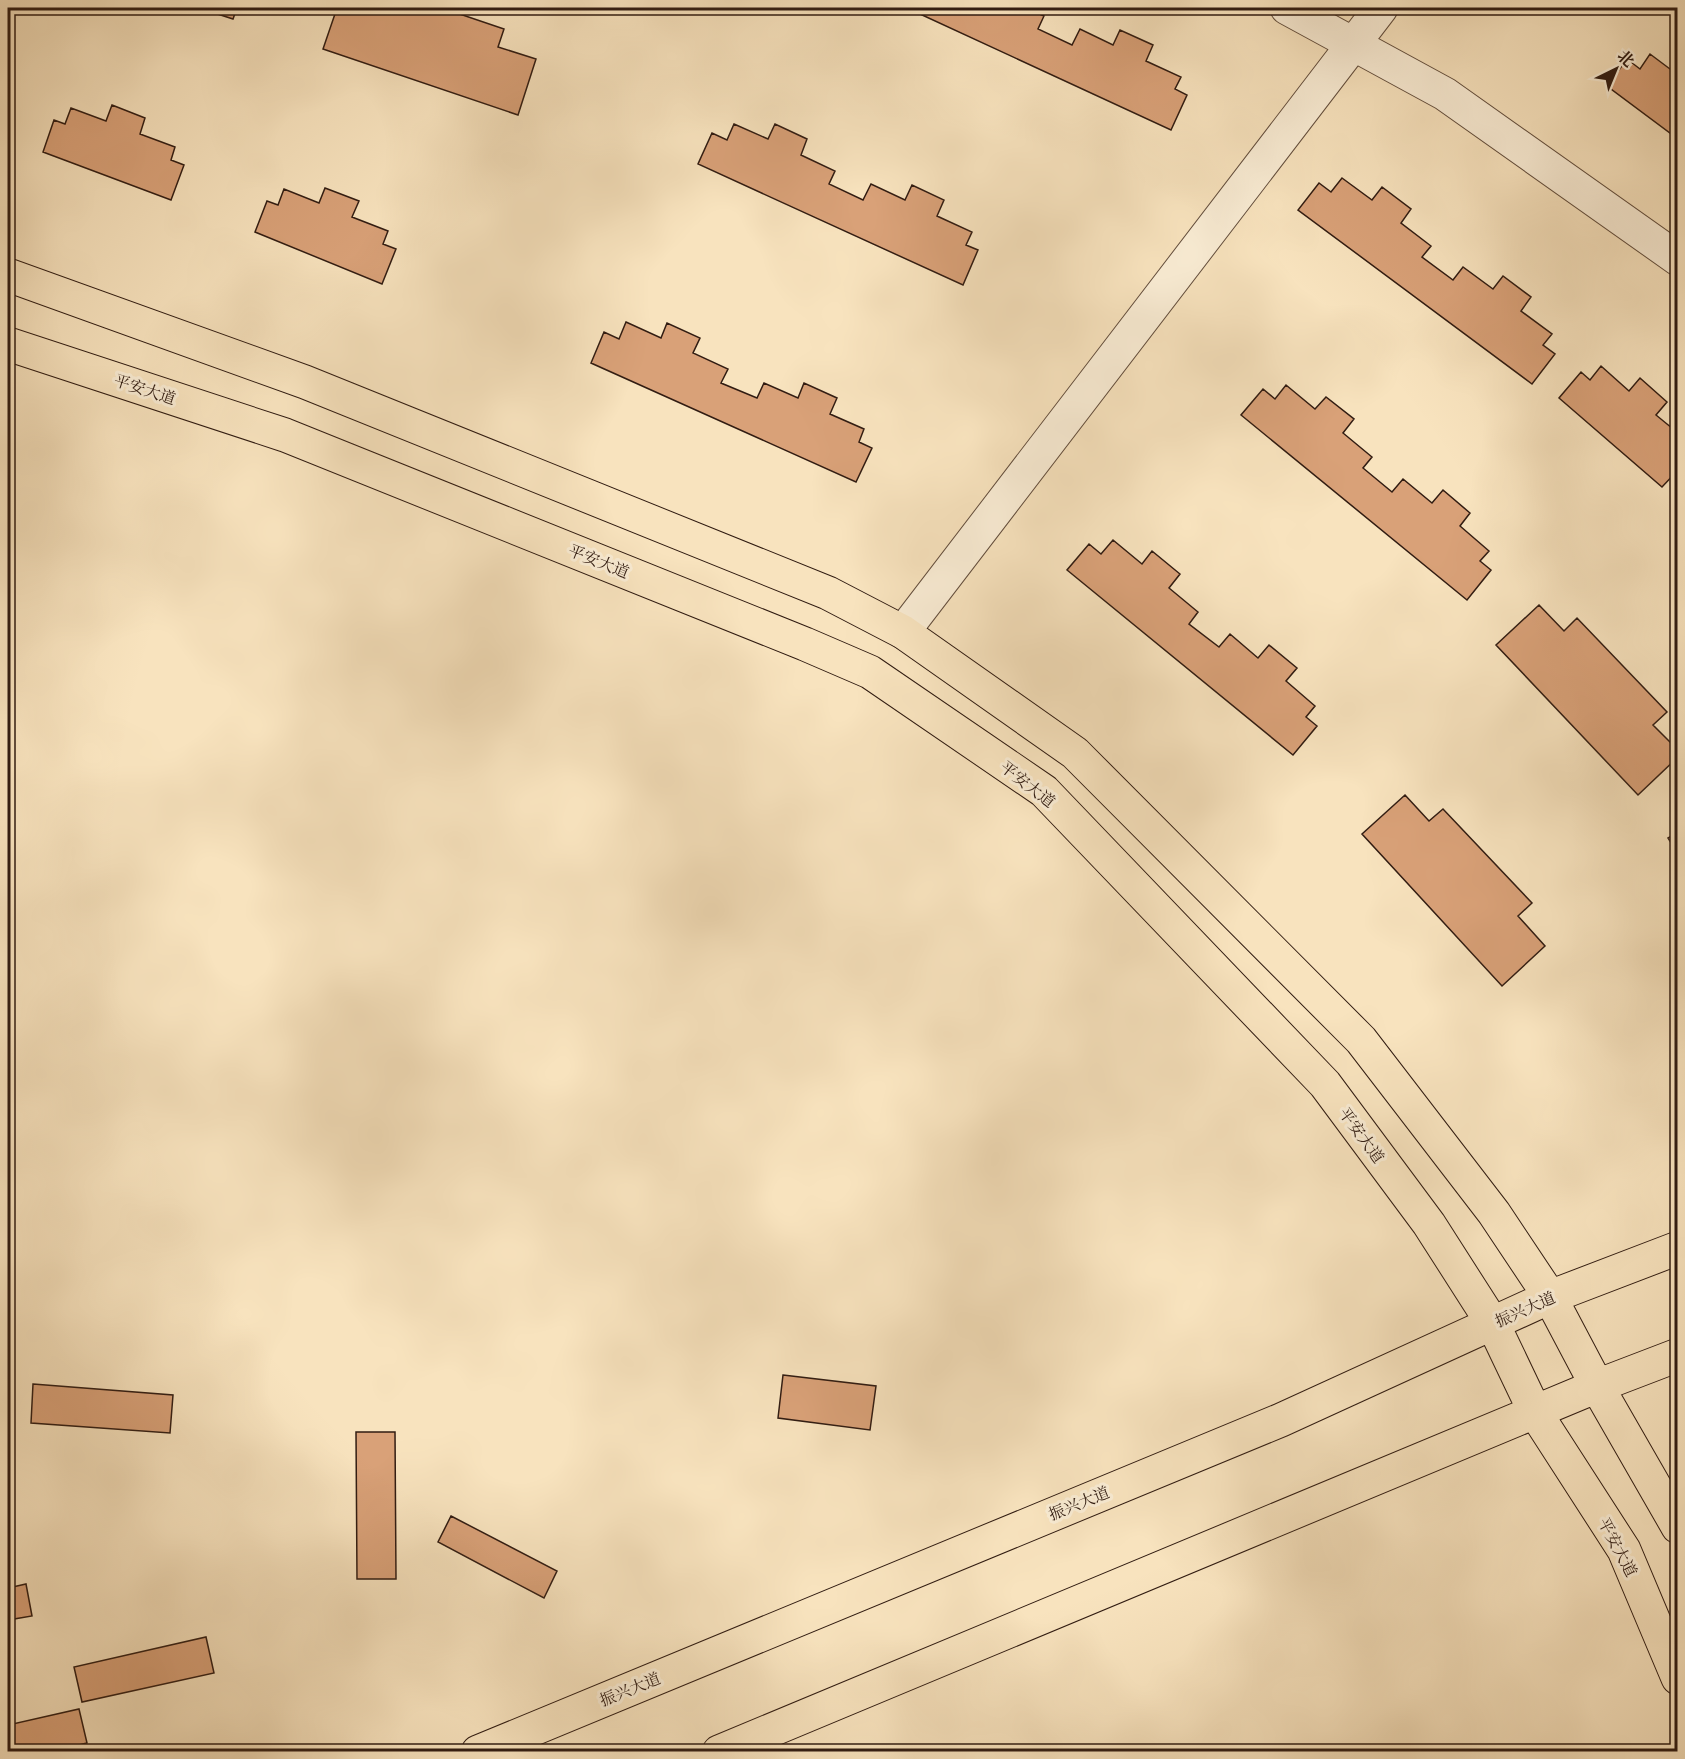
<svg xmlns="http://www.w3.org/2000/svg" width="1685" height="1759" font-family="'Libre Caslon Text','Noto Serif SC',serif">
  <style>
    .building { fill: #d9a178; stroke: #311c12; stroke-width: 1.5 }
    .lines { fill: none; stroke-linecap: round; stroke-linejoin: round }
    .minor-casing { stroke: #634e3d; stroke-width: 35 }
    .major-casing { stroke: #311c12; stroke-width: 35 }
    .minor { stroke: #faedd5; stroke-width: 33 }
    .major { stroke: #f8e3be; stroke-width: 33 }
    .labels { text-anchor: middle; stroke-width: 6; stroke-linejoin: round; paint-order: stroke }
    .street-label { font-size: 16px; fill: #311c12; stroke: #faedd5 }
  </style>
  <rect width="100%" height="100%" fill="#f8e3be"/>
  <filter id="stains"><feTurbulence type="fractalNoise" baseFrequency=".00333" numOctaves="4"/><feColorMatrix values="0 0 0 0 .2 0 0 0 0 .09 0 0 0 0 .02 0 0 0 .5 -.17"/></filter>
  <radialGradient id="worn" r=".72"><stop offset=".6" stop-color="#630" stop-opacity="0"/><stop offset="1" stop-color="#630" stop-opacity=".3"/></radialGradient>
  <!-- building -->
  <path class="building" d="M199,8H237L233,19Z
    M337,8H442L504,29L498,47L536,59L518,115L323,49Z
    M907,8H1026L1044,16L1038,29L1072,45L1080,29L1113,45L1120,30L1153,45L1146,61L1181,77L1175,89L1187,95L1171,130Z
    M1650,54L1678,75V139L1607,86L1627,59L1640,69Z
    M112,105L145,118L140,134L175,147L171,160L184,165L171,200L43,152L54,120L65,124L71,108L106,121Z
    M734,124L768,139L775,124L807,139L801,155L835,171L829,184L863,200L871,184L905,200L912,185L944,200L937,216L972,232L966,245L978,250L963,285L698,164L712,133L727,140Z
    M1342,178L1372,200L1382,187L1411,209L1401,223L1431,246L1422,257L1453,280L1463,267L1493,289L1503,276L1531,297L1521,311L1552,334L1543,345L1555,354L1532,384L1298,210L1319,183L1331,192Z
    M325,188L359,201L352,217L388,231L383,244L396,249L382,284L255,232L267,201L278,205L284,189L319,203Z
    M626,322L661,338L667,323L700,338L693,353L728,369L721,383L757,398L764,383L798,398L804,383L837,398L830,414L864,429L859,442L872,448L856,482L591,363L604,332L619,339Z
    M1601,366L1629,391L1640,378L1667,402L1656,415L1678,433V470L1662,487L1559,398L1581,372L1590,380Z
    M1286,385L1315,409L1326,397L1354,419L1343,433L1372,457L1363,468L1392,492L1403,479L1432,503L1443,490L1470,513L1460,526L1489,551L1480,561L1491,570L1467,600L1241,415L1263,389L1275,399Z
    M1113,540L1142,564L1152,551L1180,574L1169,588L1198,612L1189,624L1219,647L1230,634L1258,658L1269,645L1297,668L1286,681L1315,706L1306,717L1317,726L1293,755L1067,570L1089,544L1101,554Z
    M1539,605L1564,631L1577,618L1667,712L1653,725L1678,750V757L1638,795L1496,645Z
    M1405,795L1429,821L1443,809L1532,903L1518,916L1545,946L1502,986L1362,834Z
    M1678,832V854L1668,838Z
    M783,1375L876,1386L870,1430L778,1418Z
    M33,1384L173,1395L170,1433L31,1423Z
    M356,1432H395L396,1579H357Z
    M451,1516L557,1571L544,1598L438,1542Z
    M26,1584L32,1616L8,1620V1588Z
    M206,1637L214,1673L82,1702L74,1667Z
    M79,1709L87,1743L49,1752H8V1725Z"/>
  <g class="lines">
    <defs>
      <path id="minor" d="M1287,8L1445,94L1678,259
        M903,632L1381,8"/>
      <path id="major" d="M8,275L305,382L828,593L903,632L1075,753L1361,1040L1494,1213L1550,1297L1597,1386L1678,1527
        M8,344L285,435L805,644L870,672L1044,791L1325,1084L1429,1224L1493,1324L1535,1412L1624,1550L1678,1678
        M478,1752L1281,1420L1550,1297L1678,1248
        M719,1752L1597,1386L1678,1355"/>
    </defs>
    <!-- minor casing -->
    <use href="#minor" class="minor-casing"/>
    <!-- major casing -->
    <use href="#major" class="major-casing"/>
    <!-- minor -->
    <use href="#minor" class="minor"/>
    <!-- major -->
    <use href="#major" class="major"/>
  </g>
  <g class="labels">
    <!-- street labels -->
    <g class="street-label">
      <text transform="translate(145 389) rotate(18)" y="6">平安大道</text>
      <text transform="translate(599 561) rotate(22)" y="6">平安大道</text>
      <text transform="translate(1028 784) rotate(38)" y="6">平安大道</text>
      <text transform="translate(1362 1135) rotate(54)" y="6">平安大道</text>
      <text transform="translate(1525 1309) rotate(-24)" y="6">振兴大道</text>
      <text transform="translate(1079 1503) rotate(-22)" y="6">振兴大道</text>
      <text transform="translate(1618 1547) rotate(62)" y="6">平安大道</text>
      <text transform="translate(630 1689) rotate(-22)" y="6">振兴大道</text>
    </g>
  </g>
  <!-- margin -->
  <rect width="1685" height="1759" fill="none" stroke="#f8e3be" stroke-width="30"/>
  <rect x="9" y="9" width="1667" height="1741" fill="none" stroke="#311c12" stroke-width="3"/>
  <rect x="15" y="15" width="1655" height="1729" fill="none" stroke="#311c12" stroke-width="1.5"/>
  <!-- north arrow -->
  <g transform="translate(1616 69) rotate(43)" stroke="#faedd5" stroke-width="4.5" paint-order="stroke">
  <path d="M0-4.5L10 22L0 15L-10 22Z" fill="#311c12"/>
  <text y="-9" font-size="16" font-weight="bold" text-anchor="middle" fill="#311c12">北</text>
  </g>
  <rect width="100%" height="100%" filter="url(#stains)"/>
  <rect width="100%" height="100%" fill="url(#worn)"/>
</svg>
